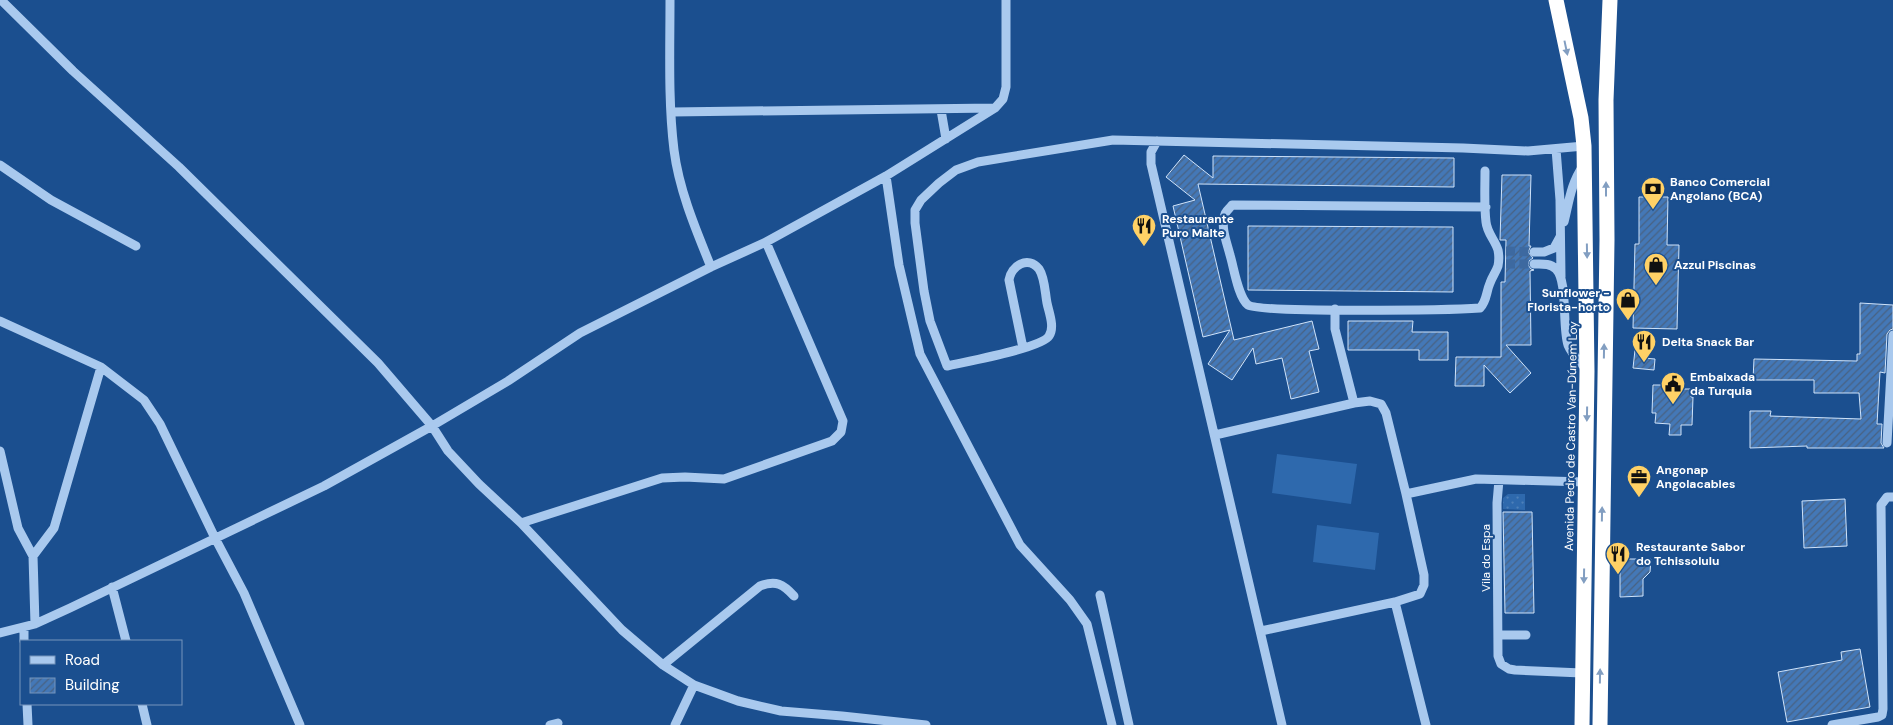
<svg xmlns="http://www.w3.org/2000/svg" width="1893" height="725" font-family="'DM Sans',sans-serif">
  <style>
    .green { fill: url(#green-dots) }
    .pitch { fill: #2e69ad }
    .building { fill: url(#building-hatch); stroke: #cfe3fa }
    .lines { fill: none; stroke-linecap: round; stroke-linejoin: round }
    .minor-tunnel { stroke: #3d69a0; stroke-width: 9; stroke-dasharray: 9 4.5; stroke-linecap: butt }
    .minor { stroke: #a9c9ee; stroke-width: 9 }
    .highway { stroke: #fff; stroke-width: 15 }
    .oneway { fill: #829ec1 }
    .labels { text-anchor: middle; stroke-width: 4; stroke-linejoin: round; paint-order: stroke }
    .poi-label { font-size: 12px; font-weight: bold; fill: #fff; stroke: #1b4f8f; text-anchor: start }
    .street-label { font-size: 12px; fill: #fff; stroke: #1b4f8f }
  </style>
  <defs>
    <pattern id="green-dots" width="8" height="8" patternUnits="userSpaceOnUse" patternTransform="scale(1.25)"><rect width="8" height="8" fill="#2e69ad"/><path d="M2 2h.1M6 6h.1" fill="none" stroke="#4d80b9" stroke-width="1.8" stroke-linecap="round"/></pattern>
    <pattern id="building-hatch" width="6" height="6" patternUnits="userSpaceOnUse" patternTransform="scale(1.25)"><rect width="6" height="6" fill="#4478b7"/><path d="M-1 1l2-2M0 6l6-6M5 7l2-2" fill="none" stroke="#486282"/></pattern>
  </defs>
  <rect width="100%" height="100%" fill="#1b4f8f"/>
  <!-- green -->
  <path class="green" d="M1508,494H1525V510L1503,509V498Z"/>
  <!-- pitch -->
  <path class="pitch" d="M1277,454L1357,464L1351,504L1272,493Z
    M1317,525L1379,533L1375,570L1313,562Z"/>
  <!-- building -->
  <path class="building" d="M1184,155L1213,178V156L1454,158V187L1198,184L1234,340L1312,321L1319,349L1309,351L1319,392L1291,399L1282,358L1256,364L1253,348L1232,380L1208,364L1230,330L1203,337L1173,206L1195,200L1166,177Z
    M1502,175H1531L1529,246H1531L1528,252L1533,258L1529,261L1528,265L1531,269L1534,270L1530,271L1531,345H1506L1531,373L1510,393L1484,365V386H1455L1456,357H1501V282H1505L1506,240H1500Z
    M1639,197H1668L1667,245H1679L1677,329L1633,328L1635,244H1639Z
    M1248,226L1453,227V292L1248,290Z
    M1860,303L1893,305V329L1890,330L1887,334L1885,373L1880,372L1877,424H1882L1881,443L1884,448H1807V446L1750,448V411H1771L1770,416L1861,419L1859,393H1814V380H1753L1754,359L1857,361V354H1860Z
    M1348,321H1413L1412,332H1448V360H1419V350H1348Z
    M1635,350L1643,358L1655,359L1654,370L1633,368Z
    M1653,385H1673V389H1691V397H1693L1692,425H1681V435H1669L1670,424L1655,423L1656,413H1652Z
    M1845,499L1847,546L1804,548L1802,501Z
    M1503,512H1532L1534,613H1505Z
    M1620,559H1651L1650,572L1643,579V596L1620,597Z
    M1860,649L1870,707L1787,722L1778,672L1842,660L1841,652Z"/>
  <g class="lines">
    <!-- minor-tunnel -->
    <path class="minor-tunnel" d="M1506,251L1534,252
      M1506,264H1534"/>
    <!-- minor -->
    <path class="minor" d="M1,0L73,71L179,167L378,363L432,426L448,451L479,484L521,523L622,630L663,665L694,685L738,701L781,711L842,716L926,725
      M670,0C670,50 668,101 674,150C679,190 696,230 711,267
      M941,110L946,139
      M672,112L994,108
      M1157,141L1151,152V164L1282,725
      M1556,149L1560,200L1561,277
      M0,165L51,200L136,246
      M1485,171C1485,188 1484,205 1486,222C1487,233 1495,240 1498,250C1499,255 1499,261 1498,266C1496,272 1492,277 1490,283C1486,292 1487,301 1480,308C1453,310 1261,313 1248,305C1238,297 1234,268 1230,255C1227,243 1220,226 1225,214C1226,211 1230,208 1232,205L1486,207
      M886,176L899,265L920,354L1020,545L1070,600L1087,624L1112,725
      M1564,222C1569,202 1571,183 1583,166
      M1534,252H1544L1554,248L1560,237
      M1534,264C1542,264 1550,263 1556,269C1568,281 1562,326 1568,345C1572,355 1580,362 1587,370
      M1335,309V329L1354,403
      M0,321L101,367L144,400L160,424L215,538L244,593L300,725
      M1023,348L1009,280C1011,266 1028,255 1039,269C1045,278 1045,293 1047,303C1049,313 1055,327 1049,336C1042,348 964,362 947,366L930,321L924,291L915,223V210L921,200L939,183L956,170L978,162L1113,140L1463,148L1528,151L1584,146
      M1215,435L1354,403L1370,401L1381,404L1386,413L1406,494L1424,575V585L1420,594L1395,602L1261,631
      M1887,443L1893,335
      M0,451L18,528L33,556L35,624
      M1499,480L1497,503L1498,656L1501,664L1509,669L1515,670L1582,673
      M1406,494L1476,479L1585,482
      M521,523L662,478L685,477L724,479L832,441L841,432L843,421L766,242
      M33,556L54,528L101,367
      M112,587L126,641
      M1100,595L1129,725
      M1395,602L1426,725
      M24,627V641
      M0,633L35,624L70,608L324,486L432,426L508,381L580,333L711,267L766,242L886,176L995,108L1003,99L1006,87V0
      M1499,635H1526
      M663,665L760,586C776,580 783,584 794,596
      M27,704L28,725
      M142,704L147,725
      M550,725L558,723
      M675,725L694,685
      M1832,725L1878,717L1882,715L1883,709L1881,505L1887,497H1893"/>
    <!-- highway -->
    <path class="highway" d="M1556,0L1581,118L1584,146L1587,371L1582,725
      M1600,725L1607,240L1606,100L1610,0"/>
  </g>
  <!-- one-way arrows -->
  <defs><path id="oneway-solid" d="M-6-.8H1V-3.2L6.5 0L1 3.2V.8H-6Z" transform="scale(1.25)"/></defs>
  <g class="oneway">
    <use href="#oneway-solid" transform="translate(1566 48) rotate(78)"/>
    <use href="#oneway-solid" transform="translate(1606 189) rotate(-90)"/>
    <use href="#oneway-solid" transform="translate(1587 251) rotate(89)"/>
    <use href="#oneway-solid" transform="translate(1604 351) rotate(-89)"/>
    <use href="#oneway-solid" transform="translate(1587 414) rotate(91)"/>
    <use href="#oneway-solid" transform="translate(1602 514) rotate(-89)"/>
    <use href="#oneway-solid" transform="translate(1584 576) rotate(91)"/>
    <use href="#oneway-solid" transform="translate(1600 676) rotate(-89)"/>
  </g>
  <!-- icons -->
  <defs>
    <symbol id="bank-pin" viewBox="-11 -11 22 30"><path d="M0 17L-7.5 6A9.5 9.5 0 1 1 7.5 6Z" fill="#ffd166" stroke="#1b4f8f"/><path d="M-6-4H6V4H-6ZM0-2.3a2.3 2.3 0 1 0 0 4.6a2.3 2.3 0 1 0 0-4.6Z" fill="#111"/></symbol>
    <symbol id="restaurant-pin" viewBox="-11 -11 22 30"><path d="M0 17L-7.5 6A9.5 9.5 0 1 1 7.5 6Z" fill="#ffd166" stroke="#1b4f8f"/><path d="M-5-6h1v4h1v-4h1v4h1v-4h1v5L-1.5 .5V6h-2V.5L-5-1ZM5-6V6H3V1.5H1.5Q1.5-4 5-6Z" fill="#111"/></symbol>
    <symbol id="shop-pin" viewBox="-11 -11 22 30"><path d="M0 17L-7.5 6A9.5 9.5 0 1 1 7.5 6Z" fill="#ffd166" stroke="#1b4f8f"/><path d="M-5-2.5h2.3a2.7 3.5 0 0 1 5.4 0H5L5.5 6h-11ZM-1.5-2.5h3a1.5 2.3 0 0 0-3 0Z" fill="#111"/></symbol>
    <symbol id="civic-pin" viewBox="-11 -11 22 30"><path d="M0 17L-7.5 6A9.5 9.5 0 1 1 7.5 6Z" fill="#ffd166" stroke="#1b4f8f"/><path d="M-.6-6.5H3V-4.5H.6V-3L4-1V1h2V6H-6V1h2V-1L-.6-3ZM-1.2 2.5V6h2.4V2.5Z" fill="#111"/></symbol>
    <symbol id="office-pin" viewBox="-11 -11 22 30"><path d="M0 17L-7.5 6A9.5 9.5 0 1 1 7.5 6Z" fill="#ffd166" stroke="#1b4f8f"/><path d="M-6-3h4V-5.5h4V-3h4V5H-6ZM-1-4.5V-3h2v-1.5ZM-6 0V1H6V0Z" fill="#111"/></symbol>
  </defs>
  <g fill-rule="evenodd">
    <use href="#bank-pin" x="1639" y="175" width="28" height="38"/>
    <use href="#restaurant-pin" x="1130" y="212" width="28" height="38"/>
    <use href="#shop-pin" x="1642" y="251" width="28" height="38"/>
    <use href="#shop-pin" x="1614" y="286" width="28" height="38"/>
    <use href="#restaurant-pin" x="1630" y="328" width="28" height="38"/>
    <use href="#civic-pin" x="1659" y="370" width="28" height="38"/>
    <use href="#office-pin" x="1625" y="463" width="28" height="38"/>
    <use href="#restaurant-pin" x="1604" y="540" width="28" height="38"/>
  </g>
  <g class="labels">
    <!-- poi labels -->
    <g class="poi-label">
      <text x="1670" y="186">Banco Comercial<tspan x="1670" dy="14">Angolano (BCA)</tspan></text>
      <text x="1162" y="223">Restaurante<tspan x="1162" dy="14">Puro Malte</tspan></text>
      <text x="1674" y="269">Azzul Piscinas</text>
      <text x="1610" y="297" text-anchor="end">Sunflower -<tspan x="1610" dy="14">Florista-horto</tspan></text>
      <text x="1662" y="346">Delta Snack Bar</text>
      <text x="1690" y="381">Embaixada<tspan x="1690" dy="14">da Turquia</tspan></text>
      <text x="1656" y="474">Angonap<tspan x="1656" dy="14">Angolacables</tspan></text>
      <text x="1636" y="551">Restaurante Sabor<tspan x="1636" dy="14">do Tchissolulu</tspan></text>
    </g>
    <!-- street labels -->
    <g class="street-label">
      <text transform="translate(1571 436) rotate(-89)" y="4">Avenida Pedro de Castro Van-Dúnem Loy</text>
      <text transform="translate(1486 558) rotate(-90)" y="4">Vila do Espa</text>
    </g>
  </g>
  <!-- legend -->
  <rect x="20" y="640" width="162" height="65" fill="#1b4f8f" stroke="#7695bc"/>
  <rect x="30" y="656" width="25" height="8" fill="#a9c9ee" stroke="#7695bc"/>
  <text x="65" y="665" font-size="15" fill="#ffffff">Road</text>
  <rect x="30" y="678" width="25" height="15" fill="url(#building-hatch)" stroke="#7695bc"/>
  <text x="65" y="690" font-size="15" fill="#ffffff">Building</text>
</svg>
